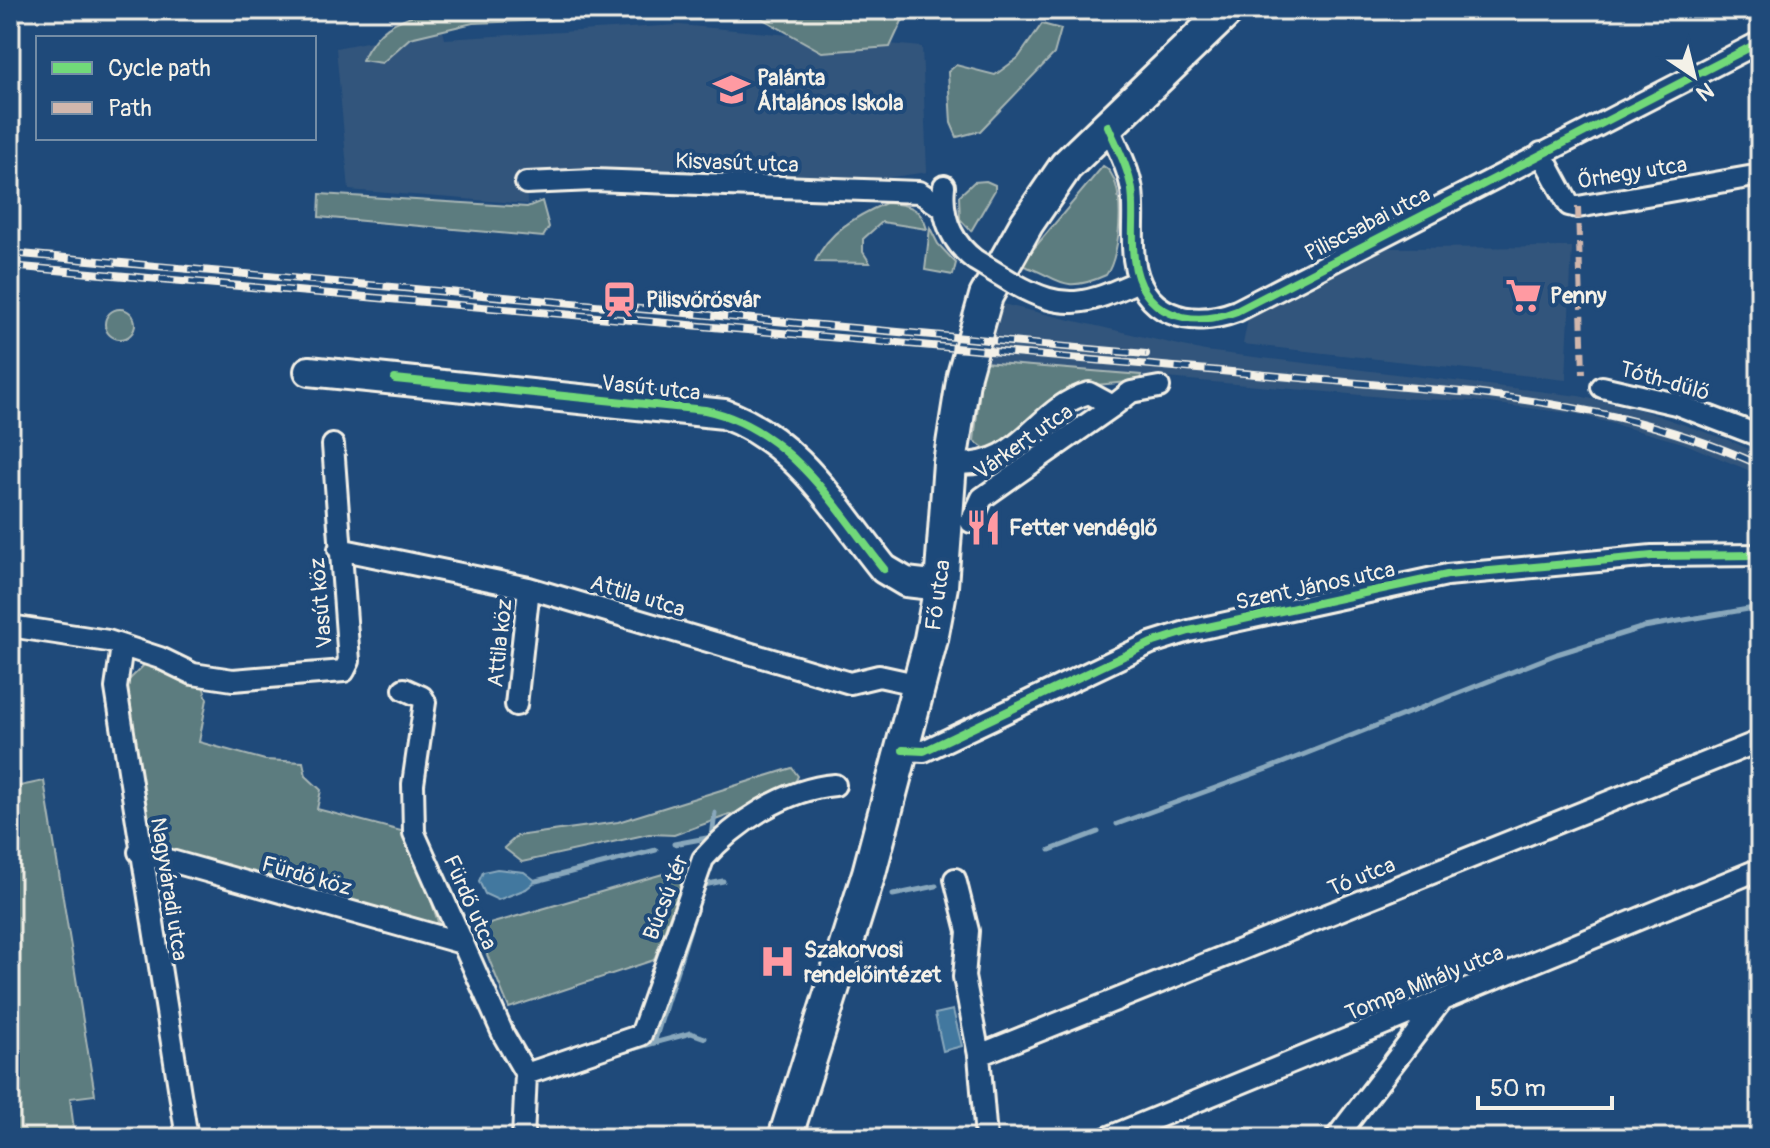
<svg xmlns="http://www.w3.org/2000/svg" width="1770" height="1148" font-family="Pangolin,sans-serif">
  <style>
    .built { fill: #32557c }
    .green { fill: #5b7b7f; stroke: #a8b6b4; stroke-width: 2 }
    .water { fill: #42789f; stroke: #89a8bc; stroke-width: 2 }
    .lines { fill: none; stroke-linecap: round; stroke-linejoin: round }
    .stream { stroke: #89a8bc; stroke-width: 5 }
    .street-casing { stroke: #f4f1e8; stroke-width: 26 }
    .secondary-casing { stroke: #f4f1e8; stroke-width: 34 }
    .primary-casing { stroke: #f4f1e8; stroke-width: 38 }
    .street { stroke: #1f4a7a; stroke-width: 20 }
    .secondary { stroke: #1f4a7a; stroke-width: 28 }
    .primary { stroke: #1f4a7a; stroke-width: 32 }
    .rail-casing { stroke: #f4f1e8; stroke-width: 8 }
    .rail { stroke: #1f4a7a; stroke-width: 5; stroke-dasharray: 15; stroke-linecap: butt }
    .street-bridge-casing { stroke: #f4f1e8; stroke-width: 26; stroke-linecap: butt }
    .street-bridge { stroke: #1f4a7a; stroke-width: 20 }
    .quiet { stroke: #d1b7ad; stroke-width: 6; stroke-dasharray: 12 6; stroke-linecap: butt }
    .cycleway-casing { stroke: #1f4a7a; stroke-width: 13 }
    .cycleway { stroke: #71d979; stroke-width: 8 }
    .labels { text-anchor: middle; stroke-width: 8; stroke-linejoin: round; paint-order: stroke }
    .poi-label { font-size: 22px; font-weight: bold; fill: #f4f1e8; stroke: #1f4a7a; text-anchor: start }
    .street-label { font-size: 22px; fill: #f4f1e8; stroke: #1f4a7a }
  </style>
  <rect width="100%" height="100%" fill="#1f4a7a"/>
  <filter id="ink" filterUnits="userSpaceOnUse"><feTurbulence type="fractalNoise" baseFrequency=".0125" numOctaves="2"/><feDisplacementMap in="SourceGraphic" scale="16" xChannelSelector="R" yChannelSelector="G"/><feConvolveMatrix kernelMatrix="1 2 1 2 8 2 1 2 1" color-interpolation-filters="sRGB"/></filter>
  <g filter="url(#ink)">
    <!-- built -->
    <path class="built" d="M679,25L922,47L927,172L872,180L526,170L527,204L349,190L336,48L442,27L445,39Z
      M1572,247L1566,380L1243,344L1248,319L1388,248Z
      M1002,304L1205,351L1579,396L1641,410L1728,440L1760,454V475L1683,443L1577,414L1473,401L1395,398L983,362Z"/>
    <!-- green -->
    <path class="green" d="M430,10H608L606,18L473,23L410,38L382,63L362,60C380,25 393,22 430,10Z
      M670,10H923L902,21L890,47L822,52L761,18L697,19Z
      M1042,24L1061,29L1054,54L980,131L957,137L951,123L948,72L956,65L995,75L1018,58Z
      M1103,166C1128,178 1121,256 1106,275C1058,297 1058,274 1020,265Z
      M986,181L995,185V190L971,231L960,219L959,196L974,182Z
      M320,194L527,207L542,201L549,227L543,237L319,217Z
      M886,203C908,204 921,207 927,229L882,222L863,239V252L870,263L815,262C828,232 856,216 886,203Z
      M930,228L938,244L956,263L953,275L925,270Z
      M105 324a15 15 0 1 1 30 0a15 15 0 1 1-30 0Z
      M983,362L1141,375L1140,381L1073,387L1017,429L1020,433L1007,444L987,450L974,441Z
      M147,662L203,685L207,699L199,742L265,760L303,762L306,776L321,790L317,809L409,833L439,925L434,928L147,847L123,686Z
      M792,768L798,776L790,793L674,835L649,834L522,862L504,848L517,836L618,822Z
      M44,781L95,1095L70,1098L75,1138H10V788Z
      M687,867L654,960L509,1008L476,928Z"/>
    <!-- water -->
    <path class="water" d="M497,869L524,872L536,881L526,889L498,900L485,894L479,881L483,872Z
      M953,1010L962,1046L943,1051L935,1014Z"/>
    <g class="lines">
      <!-- stream -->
      <path class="stream" d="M1117,824L1267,769L1557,654L1644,627L1760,607
        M674,844L712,837L715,813
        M1050,850L1098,832
        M536,881L656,850
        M704,885L723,881
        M893,895L936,886
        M654,1043L691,1033L705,1038
        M608,1056L654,1043L703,888"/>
      <defs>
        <path id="street" d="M1108,126C1117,147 1128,167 1132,190C1135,213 1131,236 1134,259C1141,316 1190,329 1237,311L1760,42
          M1541,153L1569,205L1578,207L1760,175
          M526,183L593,180L919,192L942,207
          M944,186C941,216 950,241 975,260
          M1013,283C1066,313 1086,304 1139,281
          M1602,387L1676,404L1760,436
          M950,463C1023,471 1032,409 1089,393L1113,406L1131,392L1159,387
          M971,522L982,498L1113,406
          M339,549L529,588L850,683L879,676L920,685
          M10,626L108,641L160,658L193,674L233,680L344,671L349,661L333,445
          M122,646L116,688L187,1138
          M404,689L422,697L425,702L413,784L414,833L504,1036L526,1074L523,1138
          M516,705L529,588
          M903,750L924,751L1151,643L1189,631L1447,575L1652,556L1760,555
          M139,852L462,943
          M955,879L968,931L964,977L979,1055L986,1138
          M979,1055L1760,741
          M526,1074L641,1035L703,859C735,822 786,789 835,785
          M1107,1138L1760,869
          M1336,1138L1441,1001"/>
        <path id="secondary" d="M309,371L724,414C798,441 837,511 884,569L906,582L941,586"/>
        <path id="primary" d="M785,1138L869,873L931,639L941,586L950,463L964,375L986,296L1027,223L1066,166L1228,10"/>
      </defs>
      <!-- street casing -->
      <use href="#street" class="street-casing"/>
      <!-- secondary casing -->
      <use href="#secondary" class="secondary-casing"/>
      <!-- primary casing -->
      <use href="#primary" class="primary-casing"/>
      <!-- street -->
      <use href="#street" class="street"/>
      <!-- secondary -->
      <use href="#secondary" class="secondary"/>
      <!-- primary -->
      <use href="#primary" class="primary"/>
      <defs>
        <path id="rail" d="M10,253L1146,354
          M10,266L1473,393C1574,405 1667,423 1760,465"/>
      </defs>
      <!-- rail casing -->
      <use href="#rail" class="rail-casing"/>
      <!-- rail -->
      <use href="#rail" class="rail"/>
      <defs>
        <path id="street-bridge" d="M975,260L1013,283"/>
      </defs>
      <!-- street-bridge casing -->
      <use href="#street-bridge" class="street-bridge-casing"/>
      <!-- street-bridge -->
      <use href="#street-bridge" class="street-bridge"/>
      <!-- quiet -->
      <path class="quiet" d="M1578,207L1583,374"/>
      <defs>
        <path id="cycleway" d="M1108,126C1117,147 1128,167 1132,190C1135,213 1131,236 1134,259C1141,316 1190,329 1237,311L1760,42
          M395,379L705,410C790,428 834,506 884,569
          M903,750L924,751L1151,643L1189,631L1447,575L1652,556L1760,555"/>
      </defs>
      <!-- cycleway casing -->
      <use href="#cycleway" class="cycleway-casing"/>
      <!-- cycleway -->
      <use href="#cycleway" class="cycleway"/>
    </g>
  </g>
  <!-- icons -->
  <defs>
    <symbol id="school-bare" viewBox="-9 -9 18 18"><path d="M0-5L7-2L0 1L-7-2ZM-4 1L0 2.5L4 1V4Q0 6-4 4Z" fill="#ff9aa2" stroke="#1f4a7a" stroke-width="2.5" paint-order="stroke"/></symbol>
    <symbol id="supermarket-bare" viewBox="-9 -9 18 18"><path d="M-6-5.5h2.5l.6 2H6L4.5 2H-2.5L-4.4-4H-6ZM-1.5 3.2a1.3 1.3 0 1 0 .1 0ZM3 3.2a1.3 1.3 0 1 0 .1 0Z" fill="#ff9aa2" stroke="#1f4a7a" stroke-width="2.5" paint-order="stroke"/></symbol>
    <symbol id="station-bare" viewBox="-9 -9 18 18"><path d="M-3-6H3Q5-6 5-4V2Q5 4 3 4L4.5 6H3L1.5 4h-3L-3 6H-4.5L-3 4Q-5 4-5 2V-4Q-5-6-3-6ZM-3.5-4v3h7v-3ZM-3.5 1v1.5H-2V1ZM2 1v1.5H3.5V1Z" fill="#ff9aa2" stroke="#1f4a7a" stroke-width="2.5" paint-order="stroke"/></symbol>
    <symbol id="restaurant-bare" viewBox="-9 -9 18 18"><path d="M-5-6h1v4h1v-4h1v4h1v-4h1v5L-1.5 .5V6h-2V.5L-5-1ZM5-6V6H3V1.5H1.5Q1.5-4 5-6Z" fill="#ff9aa2" stroke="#1f4a7a" stroke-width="2.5" paint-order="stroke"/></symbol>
    <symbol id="hospital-bare" viewBox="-9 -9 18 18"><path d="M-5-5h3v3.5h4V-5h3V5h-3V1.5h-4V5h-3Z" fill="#ff9aa2" stroke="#1f4a7a" stroke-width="2.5" paint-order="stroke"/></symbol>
  </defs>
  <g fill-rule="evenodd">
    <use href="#school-bare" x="706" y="64" width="51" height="51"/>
    <use href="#supermarket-bare" x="1498" y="270" width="51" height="51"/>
    <use href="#station-bare" x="594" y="274" width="51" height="51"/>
    <use href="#restaurant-bare" x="958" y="502" width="51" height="51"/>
    <use href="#hospital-bare" x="752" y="936" width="51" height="51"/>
  </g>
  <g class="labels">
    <!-- poi labels -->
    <g class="poi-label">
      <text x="757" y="85">Palánta<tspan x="757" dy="25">Általános Iskola</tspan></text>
      <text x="1550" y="303">Penny</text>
      <text x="646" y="307">Pilisvörösvár</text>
      <text x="1009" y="535">Fetter vendéglő</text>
      <text x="804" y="957">Szakorvosi<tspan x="804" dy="25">rendelőintézet</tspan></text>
    </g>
    <!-- street labels -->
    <g class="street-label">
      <text transform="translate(737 162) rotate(2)" y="8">Kisvasút utca</text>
      <text transform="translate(1632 172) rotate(-9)" y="8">Őrhegy utca</text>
      <text transform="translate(1367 223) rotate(-27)" y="8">Piliscsabai utca</text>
      <text transform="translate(1665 380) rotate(16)" y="8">Tóth-dűlő</text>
      <text transform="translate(651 387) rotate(6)" y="8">Vasút utca</text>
      <text transform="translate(1023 441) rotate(-35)" y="8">Várkert utca</text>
      <text transform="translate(1315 585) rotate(-12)" y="8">Szent János utca</text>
      <text transform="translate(638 595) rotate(17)" y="8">Attila utca</text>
      <text transform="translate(937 595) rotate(-82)" y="8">Fő utca</text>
      <text transform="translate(320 603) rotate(-95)" y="8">Vasút köz</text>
      <text transform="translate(499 643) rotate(-84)" y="8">Attila köz</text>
      <text transform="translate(307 875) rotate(16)" y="8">Fürdő köz</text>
      <text transform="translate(1361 876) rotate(-22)" y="8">Tó utca</text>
      <text transform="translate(170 889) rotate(81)" y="8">Nagyváradi utca</text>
      <text transform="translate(665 897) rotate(-69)" y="8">Búcsú tér</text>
      <text transform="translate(471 902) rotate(66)" y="8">Fürdő utca</text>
      <text transform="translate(1424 982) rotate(-22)" y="8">Tompa Mihály utca</text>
    </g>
  </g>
  <!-- margin -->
  <rect width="1770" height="1148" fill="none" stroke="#1f4a7a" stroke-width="40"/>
  <rect x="20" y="20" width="1730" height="1108" fill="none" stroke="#f4f1e8" stroke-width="3" filter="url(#ink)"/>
  <!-- legend -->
  <rect x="36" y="36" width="280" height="104" fill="#1f4a7a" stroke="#748da6" stroke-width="2"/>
  <rect x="52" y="62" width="40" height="12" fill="#71d979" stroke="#748da6" stroke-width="2"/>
  <text x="108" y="76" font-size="24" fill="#f4f1e8">Cycle path</text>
  <rect x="52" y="102" width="40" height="12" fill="#d1b7ad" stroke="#748da6" stroke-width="2"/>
  <text x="108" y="116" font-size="24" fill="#f4f1e8">Path</text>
  <!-- north arrow -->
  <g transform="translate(1694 76) rotate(145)" stroke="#1f4a7a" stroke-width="6" paint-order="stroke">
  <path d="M0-6L14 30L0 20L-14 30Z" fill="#f4f1e8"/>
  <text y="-12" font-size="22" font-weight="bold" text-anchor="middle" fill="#f4f1e8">N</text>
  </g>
  <!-- scale -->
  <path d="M1478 1096v12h134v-12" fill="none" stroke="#f4f1e8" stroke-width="4"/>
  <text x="1490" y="1096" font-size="24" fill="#f4f1e8" stroke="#1f4a7a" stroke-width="6" paint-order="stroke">50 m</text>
</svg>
